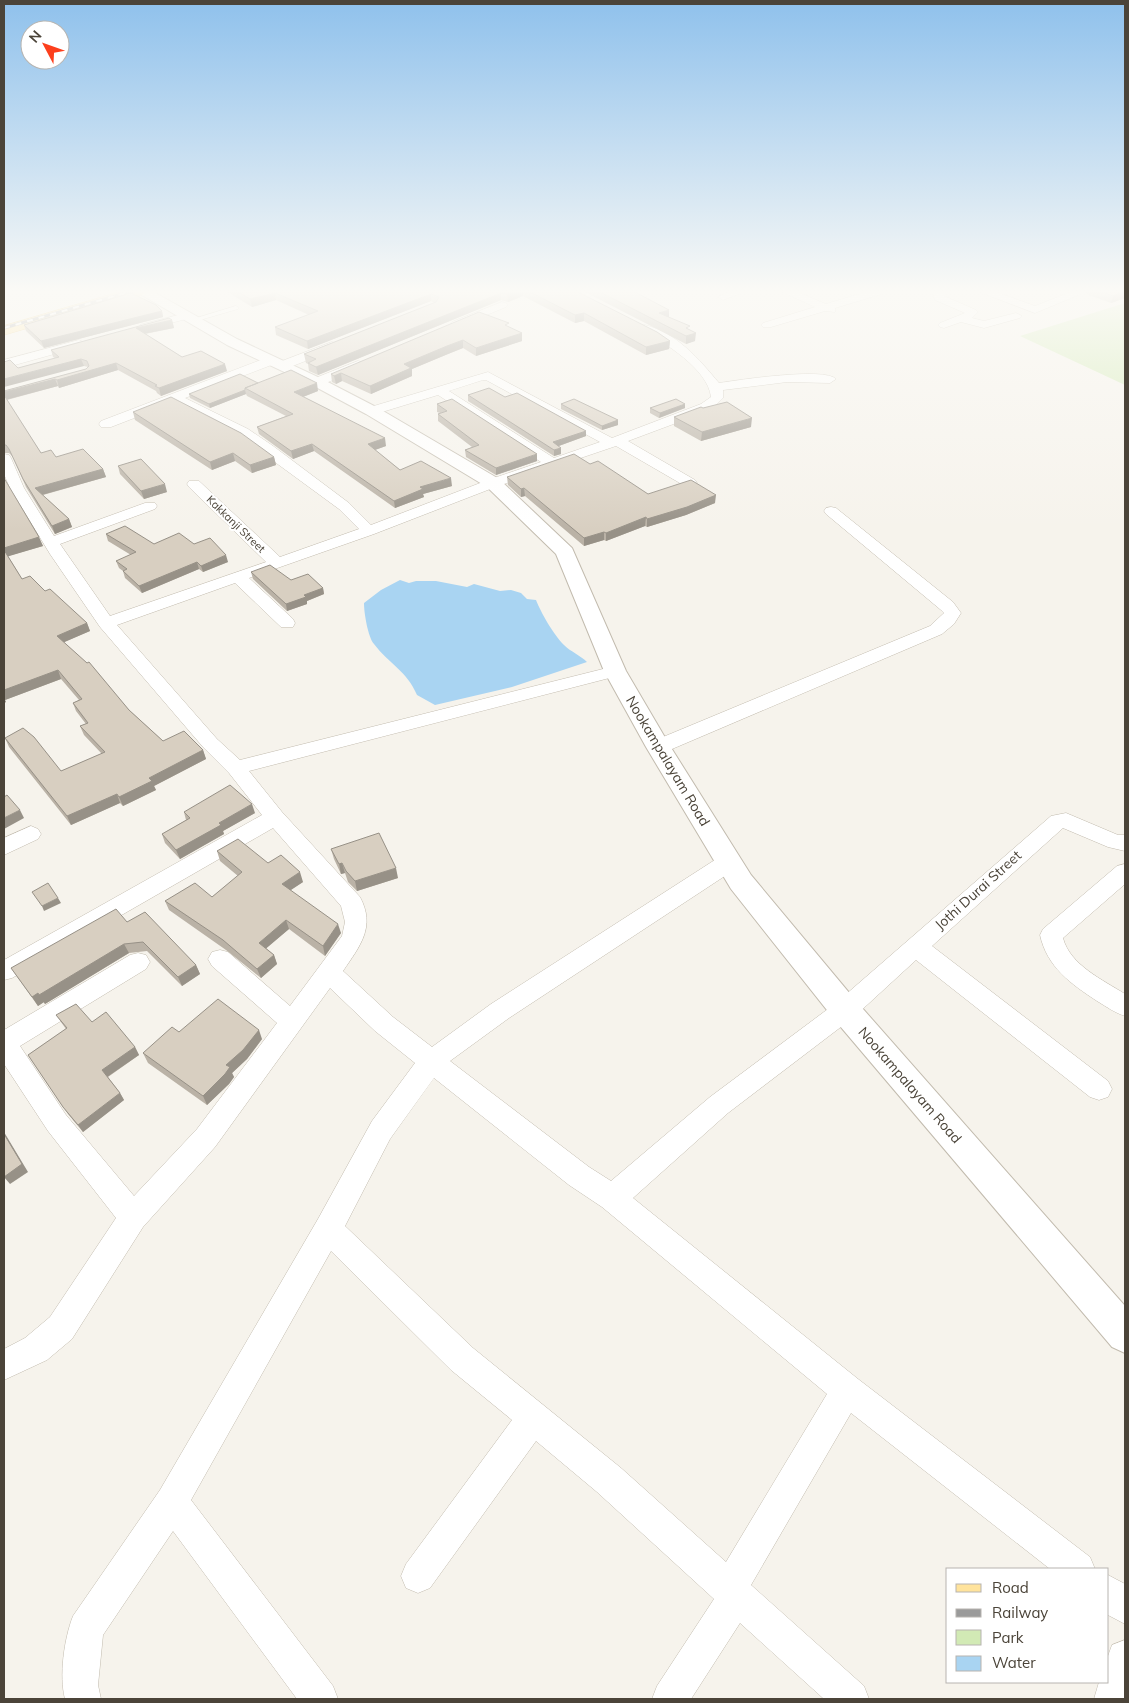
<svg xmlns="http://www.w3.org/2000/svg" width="1129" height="1703" font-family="Mulish,sans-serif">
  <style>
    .green { fill: #d2eab5 }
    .water { fill: #a9d4f2 }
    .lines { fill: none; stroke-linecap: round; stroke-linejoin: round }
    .service-casing { stroke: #c2bbae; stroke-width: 1 }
    .minor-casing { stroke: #c2bbae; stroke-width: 1 }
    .tertiary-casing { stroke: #c2bbae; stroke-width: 2 }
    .primary-casing { stroke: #e6c16a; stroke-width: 1 }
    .service { fill: #fff; fill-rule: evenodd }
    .minor { fill: #fff; fill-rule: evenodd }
    .tertiary { fill: #fff; fill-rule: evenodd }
    .primary { fill: #ffe39c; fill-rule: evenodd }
    .rail-casing { stroke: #9a9a9a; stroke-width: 3 }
    .rail { stroke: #fff; stroke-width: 2; stroke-dasharray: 6; stroke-linecap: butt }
    .wall { fill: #bab2a6 }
    .shaded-wall { fill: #979187 }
    .building { fill: #d8cfc1; stroke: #979187 }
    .labels { text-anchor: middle; stroke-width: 4; stroke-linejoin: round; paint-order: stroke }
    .far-street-label { font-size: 11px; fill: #4b4439; stroke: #fff }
    .street-label { font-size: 14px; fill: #4b4439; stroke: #fff }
  </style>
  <rect width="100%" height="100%" fill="#f6f3ec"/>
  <!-- green -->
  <path class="green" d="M1125,303V385L1020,336Z"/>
  <!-- water -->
  <path class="water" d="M400,580L409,583L416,581H436L467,587L474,584L500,591L511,590L521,593L527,599L536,600C541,613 554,635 564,645C571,652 580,655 587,662L512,687L435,705L417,695C407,671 389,664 374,644C368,637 364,613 364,603L381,590Z"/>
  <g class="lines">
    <defs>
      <path id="service" d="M236,306L239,308L238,309L193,322L190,320Z"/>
      <path id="minor" d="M584,291H600L585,298H577L576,296Z
        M730,291H747L723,300L718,297Z
        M780,291H795L826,304L869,291H886L885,293L835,308V312L825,311L771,327H763L761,325L763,323L815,307Z
        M935,291H948L944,296L976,310L978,312L972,318L984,321L1016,313L1022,316L1020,318L984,328L961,322L944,328L940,327L938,325L940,323L965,313L935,300L933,294Z
        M977,291H993L1035,306L1073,291H1088L1035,313Z
        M502,302L506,303L508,305L506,307L460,326H452L450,324L452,322Z
        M186,313L190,314L192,316L190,318L144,330L138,327L140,325Z
        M645,325C677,333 699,359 719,383C738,380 825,367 836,379L830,383L787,382L723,390V398L711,410L628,441L695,480L697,483L695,486H685L616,446L498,486L374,534L249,578L293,619L295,623L293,627H281L235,583L117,625L217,739L240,760L615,666L621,667L624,671L621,675L249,771L282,812L360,897C376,927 360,946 343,971L393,1017L432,1047L491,1004L721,856L729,854L737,856L740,862L737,868L509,1018L450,1061L589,1167L611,1181L710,1097L836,1003L1051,816L1066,813L1118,835H1125V851L1108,847L1063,828L932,946L1108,1081L1112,1089L1108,1097L1099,1100L1090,1097L916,960L854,1017L728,1113L633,1198L858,1379L1090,1557L1095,1569H1050L851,1413L751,1585L864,1686L869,1699H824L740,1623L691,1699H652L657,1686L714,1599L597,1492L536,1441L430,1588L418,1593L406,1588L401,1576L406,1564L512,1420L451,1370L331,1251L191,1500L333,1686L338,1699H297L173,1531L103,1635L98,1685L101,1699H65C59,1676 64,1639 73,1616L160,1490L318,1219L372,1121L415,1063L375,1031L330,988L215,1147L143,1227L72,1339L47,1360L4,1380V1349L25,1338L50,1317L116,1218L48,1131L4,1064V1030L130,955L138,953L146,955L150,962L146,969L20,1046L66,1115L134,1196L197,1129L277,1023L212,966L208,959L212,952L220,950L228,952L290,1006L342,936L345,922L341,906L273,828L12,978L4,980V960L262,815L229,773L203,747L100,627L50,554L10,488L4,474V454L9,455L11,458L24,488L54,536L145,503H155L157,506L155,509L60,544L110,616L266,562L189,487L187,484L189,481H199L280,557L359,529L339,509L238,435L173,403L111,427H101L99,424L101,421L266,358H274L276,361L274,364L185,398L248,429L273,446L349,503L371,525L488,480L541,462L438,395L372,415L365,411L367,408L488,372L612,438L701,404L711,397C708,369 664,342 641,330L639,328L641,326ZM483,380H486L600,442L554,458L449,391ZM434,1078L569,1185L602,1207L827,1394L726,1562L621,1468L473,1348L345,1226L390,1139Z
        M79,340L83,342L85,344L83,346L4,368V360Z
        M332,342L336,343L338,346L336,349L285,369L281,370L275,366L277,363Z
        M358,361L362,362L364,365L362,368L321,385H313L311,382L313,379Z
        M831,507L836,508L953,602L961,613L954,624L942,634L665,752L658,753L651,752L648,747L651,742L930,626L944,613L941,610L826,514L824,511L826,508Z
        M31,826L38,829L41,834L38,839L4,855V838Z
        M1125,864V884L1063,938C1070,965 1103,980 1125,994V1016C1115,1013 1107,1007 1097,1001C1071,984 1047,967 1040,935L1043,929L1117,866Z
        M1108,1575L1125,1584V1624L1108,1615Z
        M1125,1640V1699H1094L1099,1682H1108V1656L1112,1645Z"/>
      <path id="tertiary" d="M135,291H152L237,339L322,379L378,408L499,479L572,548L626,671L670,746L751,875L856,1001L1125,1306V1353L1112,1347L834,1019L731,889L646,747L604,671L556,554L487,487L366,414L312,385L227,345Z"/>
      <path id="primary" d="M123,291H146L144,294L4,335V326Z"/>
    </defs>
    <!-- service casing -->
    <use href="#service" class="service-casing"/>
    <!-- minor casing -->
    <use href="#minor" class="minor-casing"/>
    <!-- tertiary casing -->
    <use href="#tertiary" class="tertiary-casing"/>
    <!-- primary casing -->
    <use href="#primary" class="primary-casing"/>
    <!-- service -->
    <use href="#service" class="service"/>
    <!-- minor -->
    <use href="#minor" class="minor"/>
    <!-- tertiary -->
    <use href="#tertiary" class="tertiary"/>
    <!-- primary -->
    <use href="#primary" class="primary"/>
    <defs>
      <path id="rail" d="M4,328L132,291"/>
    </defs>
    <!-- rail casing -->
    <use href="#rail" class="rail-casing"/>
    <!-- rail -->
    <use href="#rail" class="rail"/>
  </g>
  <!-- wall -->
  <path class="wall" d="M226,291H576L670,341L669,349L646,355L584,321L575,323L523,296L508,302L501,300L318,375L309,371L308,364L306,363L304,354L434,303L431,301L308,349L276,335L275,327L309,315L276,300L252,307Z
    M583,291H633L669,317L690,330L695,341L686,344Z
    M1087,291H1125V298L1111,303L1086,294Z
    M162,311L163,317L44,348L26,331L24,325Z
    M172,320L174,328L145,334L182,357L227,371L161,396L157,393L156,391L118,370L59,388L58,386L7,400L41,453L103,469L106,477L43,495L69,519L72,527L55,534L26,487L13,457L9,453H4V391L86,369L88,367L84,366L18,368L55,358L53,357L51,350Z
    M509,327L522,341L476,356L463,348L448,354L412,369V376L371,394L342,381L336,384L332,382L331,374Z
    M258,383L318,391L303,397L386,446L375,450L400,470L452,486L423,494L424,497L395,508L314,451L293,459L259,434L257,427L286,416L247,396L246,394L210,408L190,398L189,394Z
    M468,395L505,397L586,436L559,446L561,454L554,456L468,401Z
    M437,404L537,461L496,475L466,457L465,450L472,447L438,421V414L440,413L437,412Z
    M561,404L618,420V425L602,430L561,409Z
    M650,408H685L659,418L650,413Z
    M133,412L274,457L276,465L252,473L235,461L212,470L135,420Z
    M674,417L751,427L701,441L674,426Z
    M590,464L648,494L715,503L686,515L647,527L645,526L606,541L604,540L584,546L525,496L521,497L508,485L507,477Z
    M118,466L167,492L144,499L120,474Z
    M4,478L43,546L8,556L22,579L45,591L87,623L90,631L64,642L129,710L163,741L203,750L206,759L154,786L156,790L123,806L120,803L71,825L9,747L5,738L61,771L102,754L84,735L80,726L86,724L76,711L73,703L79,700L61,679L5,700L6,702L4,703Z
    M106,534L154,544H194L228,562L203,572L199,569L142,593L125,578L123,571L119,568L116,561L131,555L108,541Z
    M251,572L323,588L324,594L307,601V604L287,611L253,579Z
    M184,812L255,813L223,831L224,834L180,859L165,843L162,834L186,820Z
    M331,849L398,878L357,891L348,882L345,873L341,874L334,859Z
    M217,851L268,863L303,882L290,890L341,933L325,956L289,929L266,948L274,955L277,964L261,978L226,950L169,910L165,901L212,897L238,876L220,861Z
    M127,922L196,965L200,974L182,986L147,951L129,953L45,1004L44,1002L38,1006L11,968Z
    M56,1015L92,1022L135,1047L139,1055L108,1077L120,1093L124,1100L83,1132L68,1114L28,1055L66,1029Z
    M179,1032L262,1039L247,1059L232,1073L234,1077L229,1084L207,1105L148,1063L143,1053Z"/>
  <!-- shaded-wall -->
  <path class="shaded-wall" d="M516,291H523V296L508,302L507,294Z
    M1125,291V298L1111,303L1113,296Z
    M275,293L276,300L252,307L250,299Z
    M501,293V300L318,375L316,367Z
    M431,294V301L308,349L307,341Z
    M669,310V318L659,313Z
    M162,311L163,317L44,348L41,341Z
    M584,313V321L575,323V315Z
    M172,320L174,328L138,335L136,328Z
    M522,333V341L476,356V348Z
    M696,333L695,341L686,344V336Z
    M463,340V348L448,354L412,369V376L371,394L370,386L404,364L447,346Z
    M670,341L669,349L646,355V347Z
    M81,359L84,366L4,387V379Z
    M116,363L118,370L59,388L57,380Z
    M225,364L227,371L161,396L159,388Z
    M341,373L342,381L336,384L334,376Z
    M55,379L58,386L5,400L4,397V392Z
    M317,383L318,391L295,400L294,392Z
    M245,390L246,394L210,408L209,404Z
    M685,404V408L659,418L660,413Z
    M752,418L751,427L701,441L702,432Z
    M618,420V425L602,430V426Z
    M586,431V436L553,448V442Z
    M385,438L386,446L369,452L368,444Z
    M312,444L314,451L293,459L291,451Z
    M561,448V454L554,456V450Z
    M233,453L235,461L212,470L210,462Z
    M537,454V461L496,475V468Z
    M274,457L276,465L252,473L250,465Z
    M103,469L106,477L38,496L35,488Z
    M451,478L452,486L423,494L424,497L395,508L394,501L420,487Z
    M165,484L167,492L144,499L141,491Z
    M524,488L525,496L521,497V489Z
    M716,495L715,503L686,515L647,527V519Z
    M646,517L645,526L606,541V533Z
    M69,519L72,527L55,534L52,526Z
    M604,532V540L584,546V538Z
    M39,537L43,546L6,557L4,551V548Z
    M226,555L228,562L203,572L201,566Z
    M197,562L199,569L142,593L139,586Z
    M323,588L324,594L307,601V604L287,611L286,604L304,595Z
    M87,623L90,631L60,644L57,636Z
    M58,670L61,679L5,700L6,702L4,703V690Z
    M203,750L206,759L154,786L156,790L123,806L119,797L149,778Z
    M117,794L120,803L71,825L67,816Z
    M252,804L255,813L223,831L224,834L180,859L176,850L219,823Z
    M20,810L24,818L4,829V818Z
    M342,863L345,873L341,874L339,864Z
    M396,868L398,878L357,891L355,881Z
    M300,872L303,882L285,894L282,884Z
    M58,898L61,903L44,911L42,906Z
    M286,920L289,929L262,952L259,943Z
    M338,924L341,933L325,956L323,946Z
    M124,944L129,953L45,1004L39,995Z
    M274,955L277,964L261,978L257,969Z
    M196,965L200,974L182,986L178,977Z
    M38,993L44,1002L38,1006L32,997Z
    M259,1030L262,1039L247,1059L232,1073L234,1077L229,1084L207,1105L203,1096L226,1065Z
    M135,1047L139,1055L107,1077L102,1070Z
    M120,1093L124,1100L83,1132L78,1125Z
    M4,1132L28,1172L10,1184L4,1177Z"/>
  <!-- building -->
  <path class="building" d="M237,291H516L507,294L501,293L316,367L308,363L316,359L304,354L436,302L439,297L431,294L307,341L275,327L318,311L275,293L250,299Z
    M528,291H576L657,332L670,341L646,347L584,313L575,315Z
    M598,291H633L669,310L659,313L690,326L686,328L696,333L686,336Z
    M1101,291H1125L1113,296Z
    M131,293L156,305L162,311L41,341L24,325Z
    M479,312L509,323L505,325L522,333L476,348L463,340L447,346L404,364L411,368L370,386L341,373L334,376L331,374Z
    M169,318L172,320L136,328L182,357L201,351L225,364L159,388L155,386L157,385L116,363L57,380L55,379L4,392V391L86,369L89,366L87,361L81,359L4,379V362L10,360L18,368L59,357L51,350Z
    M291,370L317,383L294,392L385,438L368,444L400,470L421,461L451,478L420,487L423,489L394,501L312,444L291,451L257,427L293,414L245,388Z
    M240,374L258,383L245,388V390L209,404L189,394Z
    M489,388L505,397L517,393L586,431L553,442L561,448L554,450L468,395Z
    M4,395L41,453L51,450L56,457L83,449L103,469L35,488L69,519L52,526L23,479L9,449L6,445H4Z
    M171,397L241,433L274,457L250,465L233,453L210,462L133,412Z
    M452,399L537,454L496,468L465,450L479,445L438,414L447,411L437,404Z
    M574,399L618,420L602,426L561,404Z
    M676,399L685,404L660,413L650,408Z
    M727,402L752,418L702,432L674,417L701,407L703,408Z
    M574,454L590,464L598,461L648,494L691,480L716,495L687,507L647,519L646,517L606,533L604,532L584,538L524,488L521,489L507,477Z
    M141,459L165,484L141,491L118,466Z
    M4,478L39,537L4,548Z
    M125,526L154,544L179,533L194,544L210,538L226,555L201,566L197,562L139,586L123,571L127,569L116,561L136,552L106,534Z
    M4,550L22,579L30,576L45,591L50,589L87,623L57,636L87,663L89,662L129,710L163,741L184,731L203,750L149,778L152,781L119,797L117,794L67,816L5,738L23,728L34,737L61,771L105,752L80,726L88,723L73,703L82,699L58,670L4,690Z
    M270,565L291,580L308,574L323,588L304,595L306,597L286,604L251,572Z
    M230,785L252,804L219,823L221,825L176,850L162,834L190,818L184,812Z
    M7,795L20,810L4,818V797Z
    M379,833L396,868L355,881L346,871L342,863L339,864L331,849Z
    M238,839L268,863L281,855L300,872L282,884L338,924L323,946L286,920L259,943L274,955L257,969L223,940L165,901L195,883L212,897L242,872L217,851Z
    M48,883L58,898L42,906L32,892Z
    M116,909L127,922L145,912L196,965L178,977L143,942L124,944L39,995L38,993L32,997L11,968Z
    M218,999L259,1030L243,1050L226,1065L230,1067L225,1074L203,1096L143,1053L172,1027L179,1032Z
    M76,1004L92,1022L106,1012L135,1047L102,1070L120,1093L78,1125L63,1107L28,1055L67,1028L56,1015Z
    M4,1134L22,1164L4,1177Z"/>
  <!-- sky -->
  <linearGradient id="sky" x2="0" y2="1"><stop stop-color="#8fc1ec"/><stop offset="0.55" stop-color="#fbfaf6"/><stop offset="1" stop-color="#fbfaf6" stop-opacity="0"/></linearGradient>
  <rect width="1129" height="530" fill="url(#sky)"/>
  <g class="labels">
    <!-- far-street labels -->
    <g class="far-street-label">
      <text transform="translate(236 524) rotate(44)" y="4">Kakkanji Street</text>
    </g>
    <!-- street labels -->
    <g class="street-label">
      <text transform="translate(668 761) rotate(59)" y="5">Nookampalayam Road</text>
      <text transform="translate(978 890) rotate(-42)" y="5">Jothi Durai Street</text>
      <text transform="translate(910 1085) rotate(49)" y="5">Nookampalayam Road</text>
    </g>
  </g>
  <!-- border -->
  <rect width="1129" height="1703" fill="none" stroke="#4b4439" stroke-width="10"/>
  <!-- legend -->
  <rect x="946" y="1568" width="162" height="115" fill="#ffffff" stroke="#b7b4b0"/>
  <rect x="956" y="1584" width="25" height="8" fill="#ffe39c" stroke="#b7b4b0"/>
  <text x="992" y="1593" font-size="15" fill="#4b4439">Road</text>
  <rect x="956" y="1609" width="25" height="8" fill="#9a9a9a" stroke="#b7b4b0"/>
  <text x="992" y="1618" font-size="15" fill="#4b4439">Railway</text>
  <rect x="956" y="1630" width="25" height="15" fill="#d2eab5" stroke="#b7b4b0"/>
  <text x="992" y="1643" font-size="15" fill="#4b4439">Park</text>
  <rect x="956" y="1656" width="25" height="15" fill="#a9d4f2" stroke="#b7b4b0"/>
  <text x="992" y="1668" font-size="15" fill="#4b4439">Water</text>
  <!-- north arrow -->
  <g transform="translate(45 45) rotate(311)"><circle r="24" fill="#ffffff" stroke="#b7b4b0"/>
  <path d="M0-4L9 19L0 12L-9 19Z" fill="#fc3f1d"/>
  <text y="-8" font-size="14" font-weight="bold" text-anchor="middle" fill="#4b4439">N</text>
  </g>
</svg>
